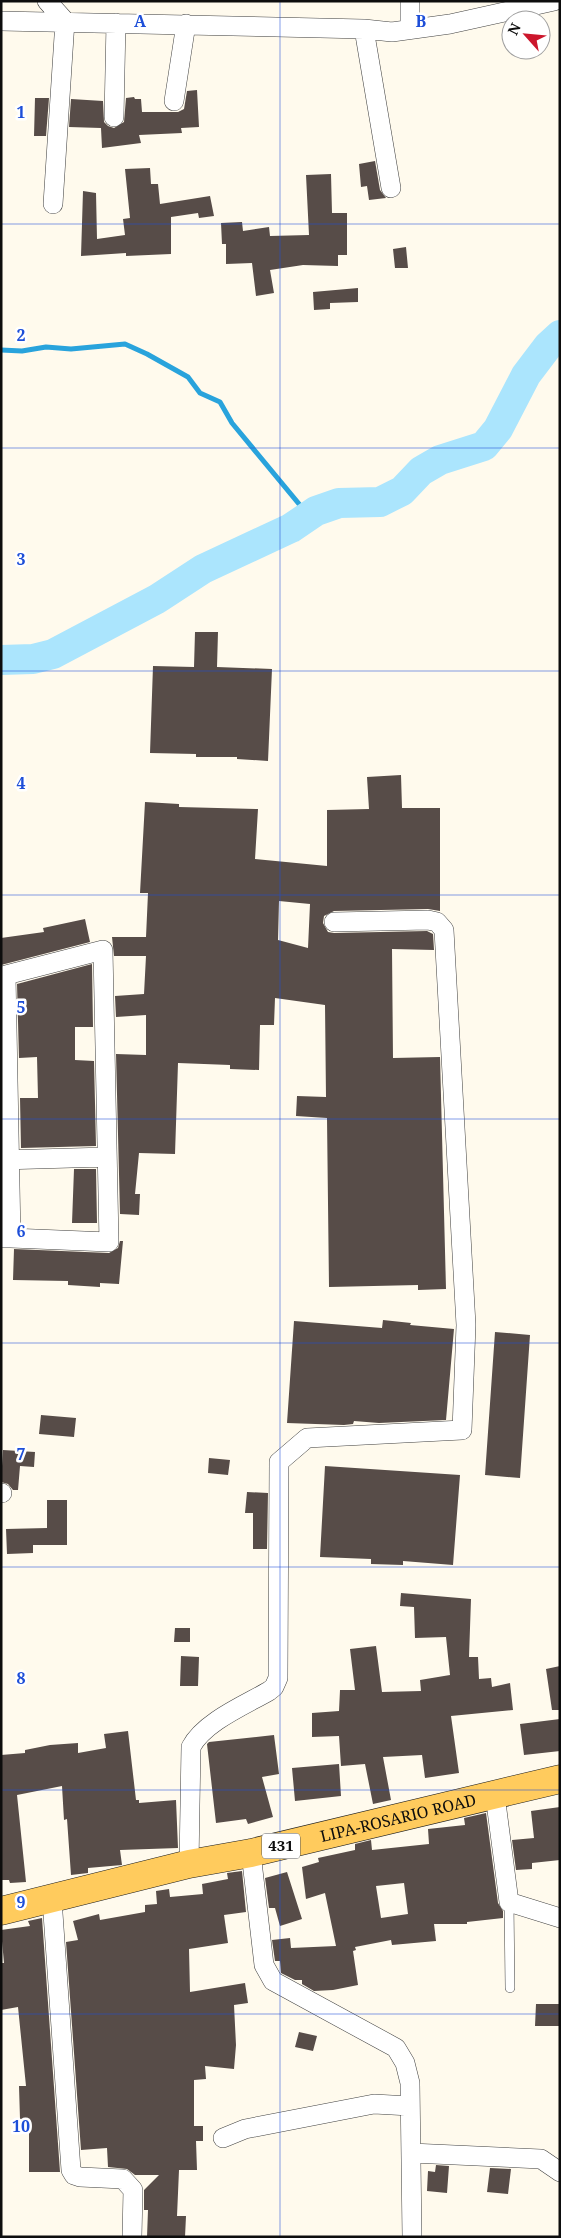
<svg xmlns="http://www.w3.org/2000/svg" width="561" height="2238" font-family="'Noto Serif',serif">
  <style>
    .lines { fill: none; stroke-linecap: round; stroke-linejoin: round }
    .stream { stroke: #29a3dc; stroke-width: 5 }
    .river { stroke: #abe5fd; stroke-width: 30 }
    .building { fill: #574c48; fill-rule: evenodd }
    .service-casing { stroke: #404040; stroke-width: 10 }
    .minor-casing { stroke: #404040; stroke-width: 20 }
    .primary-casing { stroke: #1e1e1e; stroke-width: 29 }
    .service { stroke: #fff; stroke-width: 9 }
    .minor { stroke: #fff; stroke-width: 19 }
    .primary { stroke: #ffcb5d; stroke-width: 28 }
    .grid { fill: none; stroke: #1d4ed8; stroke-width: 1; stroke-opacity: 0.55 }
    .labels { text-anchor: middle; stroke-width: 5; stroke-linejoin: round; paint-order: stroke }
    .shield { fill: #fff; stroke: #565656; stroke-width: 1 }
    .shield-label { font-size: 15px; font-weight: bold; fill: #0d0d0d }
    .street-label { font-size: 16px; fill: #0d0d0d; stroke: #fff }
    .grid-label { font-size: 16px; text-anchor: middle; font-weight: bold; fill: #1d4ed8; stroke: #fff; stroke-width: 5; stroke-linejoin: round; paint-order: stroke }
  </style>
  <rect width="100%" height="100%" fill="#fffaed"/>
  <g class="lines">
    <!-- stream -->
    <path class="stream" d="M1,350L22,351L46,347L71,349L125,344L147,354L188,377L200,393L220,402L232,423L309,516"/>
    <!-- river -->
    <path class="river" d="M1,660L33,659L53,654L157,599L203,569L291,528L316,511L339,503L380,502L402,491L421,471L440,460L484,446L498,429L526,375L548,346L560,335"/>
  </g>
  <!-- building -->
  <path class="building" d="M197,90L199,127L181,128L182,133L139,135L141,143L102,148L101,128L69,127L71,99L103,101L104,122L108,126L114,128L124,122L126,98L134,97L135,99H141L142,112H178L184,109L187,91Z
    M35,98H49L46,136H34Z
    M375,161L380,190L386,198L369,200L367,186L361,187L359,164Z
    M150,168L151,184H158L160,204L210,196L214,216L199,218L198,213L171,217V254L126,256V253L81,256L83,191L96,193L97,239L125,235L123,219L130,218L125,169Z
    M331,174L332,213H347V255H338V266L303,265L270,270L274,293L256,296L252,263L226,264V244H222L221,223L242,222L243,231L269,227L270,236L309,235L306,175Z
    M406,247L408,268H395L393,249Z
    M358,288V302L330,303V309L314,310L313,292Z
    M195,632H218L217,667L272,669L268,761L237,759V757H196V754L150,753L153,666L194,667Z
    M401,775L402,808H440V911L428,909L334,911L324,916L323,923L328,932L334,933L427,931L433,934L434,950L392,949L393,1058L440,1057L446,1289L418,1290V1285L329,1287L327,1118L296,1116L297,1096L326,1097L325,1005L275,998L274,1025H260L259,1070L230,1069V1065L178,1063L175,1154L139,1153L135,1194H140L139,1215L120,1214L116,1054L146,1055V1015L116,1017L115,996L144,994L146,956H114L112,937H146L148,893H140L145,802L179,804V807L258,809L255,859L327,866V810L369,809L367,777ZM279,901L310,904L308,948L278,940Z
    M85,919L90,942L1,965V938L44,932L43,928Z
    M92,964L93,1027H75V1060L94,1061L96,1146L21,1148L20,1098H38L37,1057L19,1058L17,984Z
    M74,1169H96L97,1223H72Z
    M120,1241H123L119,1284L100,1283V1287L68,1285V1281L13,1280L14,1249L109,1253L118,1248Z
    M383,1320L411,1323L410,1325L454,1329L446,1420L379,1423L354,1421L353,1424L344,1425L287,1423L294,1321L382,1328Z
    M495,1332L530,1335L520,1478L485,1475Z
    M41,1415L76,1418L74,1437L39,1434Z
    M3,1450L35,1452L34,1467L20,1466L18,1490H13L8,1484L1,1482Z
    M209,1458L230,1460L228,1475L208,1473Z
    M325,1466L460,1475L453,1565L403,1561V1565L371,1564V1559L320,1557Z
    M247,1492L268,1493L267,1549H253V1513H245Z
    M47,1500H67V1545H33V1553L7,1554L6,1529L47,1528Z
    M401,1593L471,1599L469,1657H478L479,1679L491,1678L492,1687L510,1683L513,1710L451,1716L459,1773L425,1778L422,1755L383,1757L391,1800L373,1804L365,1764L341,1766L339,1736L312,1737V1713L339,1711L340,1690H355L350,1649L376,1646L382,1692L421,1691L420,1680L450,1675L446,1637L415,1638L414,1607L400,1606Z
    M175,1628H190V1642H174Z
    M181,1656L199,1657L198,1686H180Z
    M560,1666V1710H552L546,1669Z
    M560,1719V1751L524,1755L520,1724Z
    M128,1731L136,1800H139V1803L176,1800L178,1848L120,1850L122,1865L88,1868V1873L71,1875L67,1819L64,1820L62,1786L17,1795L26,1882L10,1883L9,1880H1V1755L25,1753V1750L50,1745L78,1743V1753L106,1748L104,1734Z
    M274,1735L279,1774L262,1777L273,1817L248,1824L246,1819L216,1823L207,1744L209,1742Z
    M339,1764L341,1796L295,1801L292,1768Z
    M560,1807V1860L532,1863V1869L516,1870L512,1840L534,1838L531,1811Z
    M486,1813L498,1903L503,1911V1918L467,1922V1924H434L436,1941L392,1945L391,1940L355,1947L356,1950L353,1951L358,1985L333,1990L314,1991L302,1984V1980H295L281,1973L280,1961H275L272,1940L290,1938L291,1948L336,1946L325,1893L306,1899L302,1867L319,1862L318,1858L355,1850V1844L371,1840L372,1850L429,1844L428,1829L465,1825L464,1818ZM404,1883L408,1914L381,1918L376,1886Z
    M242,1871L246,1912L224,1915L228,1943L189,1949L190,1992L245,1983L248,2003L234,2005L236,2045L234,2069L205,2066L206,2079L194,2080V2126H203V2141H196L197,2170H179L177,2216H186L185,2237H147L148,2210H144V2190L159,2175H135L127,2169L108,2167L107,2148L81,2150L66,1942L78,1940L73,1921L99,1914L100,1920L145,1912V1905L157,1904L156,1891L169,1889L170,1897L203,1894L202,1884L228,1879L227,1873Z
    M287,1872L302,1919L280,1926L275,1908H269L265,1878Z
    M42,1918L60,2172H29V2119H20L19,2086H26L18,2007L1,2010V1963H4L1,1930L30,1926L28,1921Z
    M536,2004H560V2026H535Z
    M299,2032L317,2036L313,2051L295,2047Z
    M436,2165L449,2166L447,2193L427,2191L428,2171L435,2172Z
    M490,2168L511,2169L508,2194L487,2192Z"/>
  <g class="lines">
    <defs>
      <path id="service" d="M509,1902L510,1988"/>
      <path id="minor" d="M47,1L65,21L53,204
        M1,21L364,29L392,32L450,24L554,1
        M364,29L391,188
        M410,29V1
        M174,101L186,24
        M114,117L116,23
        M1,1160L107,1157
        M1,1238H11L109,1242L103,950L6,975L11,1238
        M1,1493H2
        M495,1795L509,1902L560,1918
        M251,1853L264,1965L273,1981L396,2048L405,2063L410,2083L412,2237
        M189,1864L191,1747C204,1722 245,1705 269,1691L274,1687L278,1678L279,1462L307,1438L462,1430L466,1325L444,930L437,922L428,920L334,922
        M52,1899L71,2170L74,2175L80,2177L123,2179L133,2190L132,2237
        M223,2138L245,2129L374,2104L410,2106
        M411,2153L541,2159L560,2172"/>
      <g id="primary">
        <path id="s1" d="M1,1911L189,1864L251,1853L560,1779"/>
      </g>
    </defs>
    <!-- service casing -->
    <use href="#service" class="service-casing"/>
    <!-- minor casing -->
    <use href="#minor" class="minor-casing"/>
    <!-- primary casing -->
    <use href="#primary" class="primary-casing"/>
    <!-- service -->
    <use href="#service" class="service"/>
    <!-- minor -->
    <use href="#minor" class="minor"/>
    <!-- primary -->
    <use href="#primary" class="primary"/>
  </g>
  <!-- grid -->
  <path class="grid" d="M280,1V2237M1,224H560M1,448H560M1,671H560M1,895H560M1,1119H560M1,1343H560M1,1567H560M1,1790H560M1,2014H560"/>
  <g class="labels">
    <!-- shield labels -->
    <rect class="shield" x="262" y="1833.5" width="38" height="25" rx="4"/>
    <g class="shield-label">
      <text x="281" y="1851">431</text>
    </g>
    <!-- street labels -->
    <g class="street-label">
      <text dy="6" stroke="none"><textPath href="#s1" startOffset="408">LIPA-ROSARIO ROAD</textPath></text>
    </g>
  </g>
  <g class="grid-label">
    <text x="140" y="27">A</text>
    <text x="421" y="27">B</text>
    <text x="21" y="118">1</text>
    <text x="21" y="341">2</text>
    <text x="21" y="565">3</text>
    <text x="21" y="789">4</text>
    <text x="21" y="1013">5</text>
    <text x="21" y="1237">6</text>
    <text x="21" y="1460">7</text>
    <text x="21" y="1684">8</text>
    <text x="21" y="1908">9</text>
    <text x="21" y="2132">10</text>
  </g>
  <!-- border -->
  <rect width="561" height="2238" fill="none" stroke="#0d0d0d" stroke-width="5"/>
  <!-- north arrow -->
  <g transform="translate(526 35) rotate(297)"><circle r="24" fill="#ffffff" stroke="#9e9e9e"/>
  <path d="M0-4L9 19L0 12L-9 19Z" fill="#cc162c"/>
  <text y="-8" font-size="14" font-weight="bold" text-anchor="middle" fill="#0d0d0d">N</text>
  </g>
</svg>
